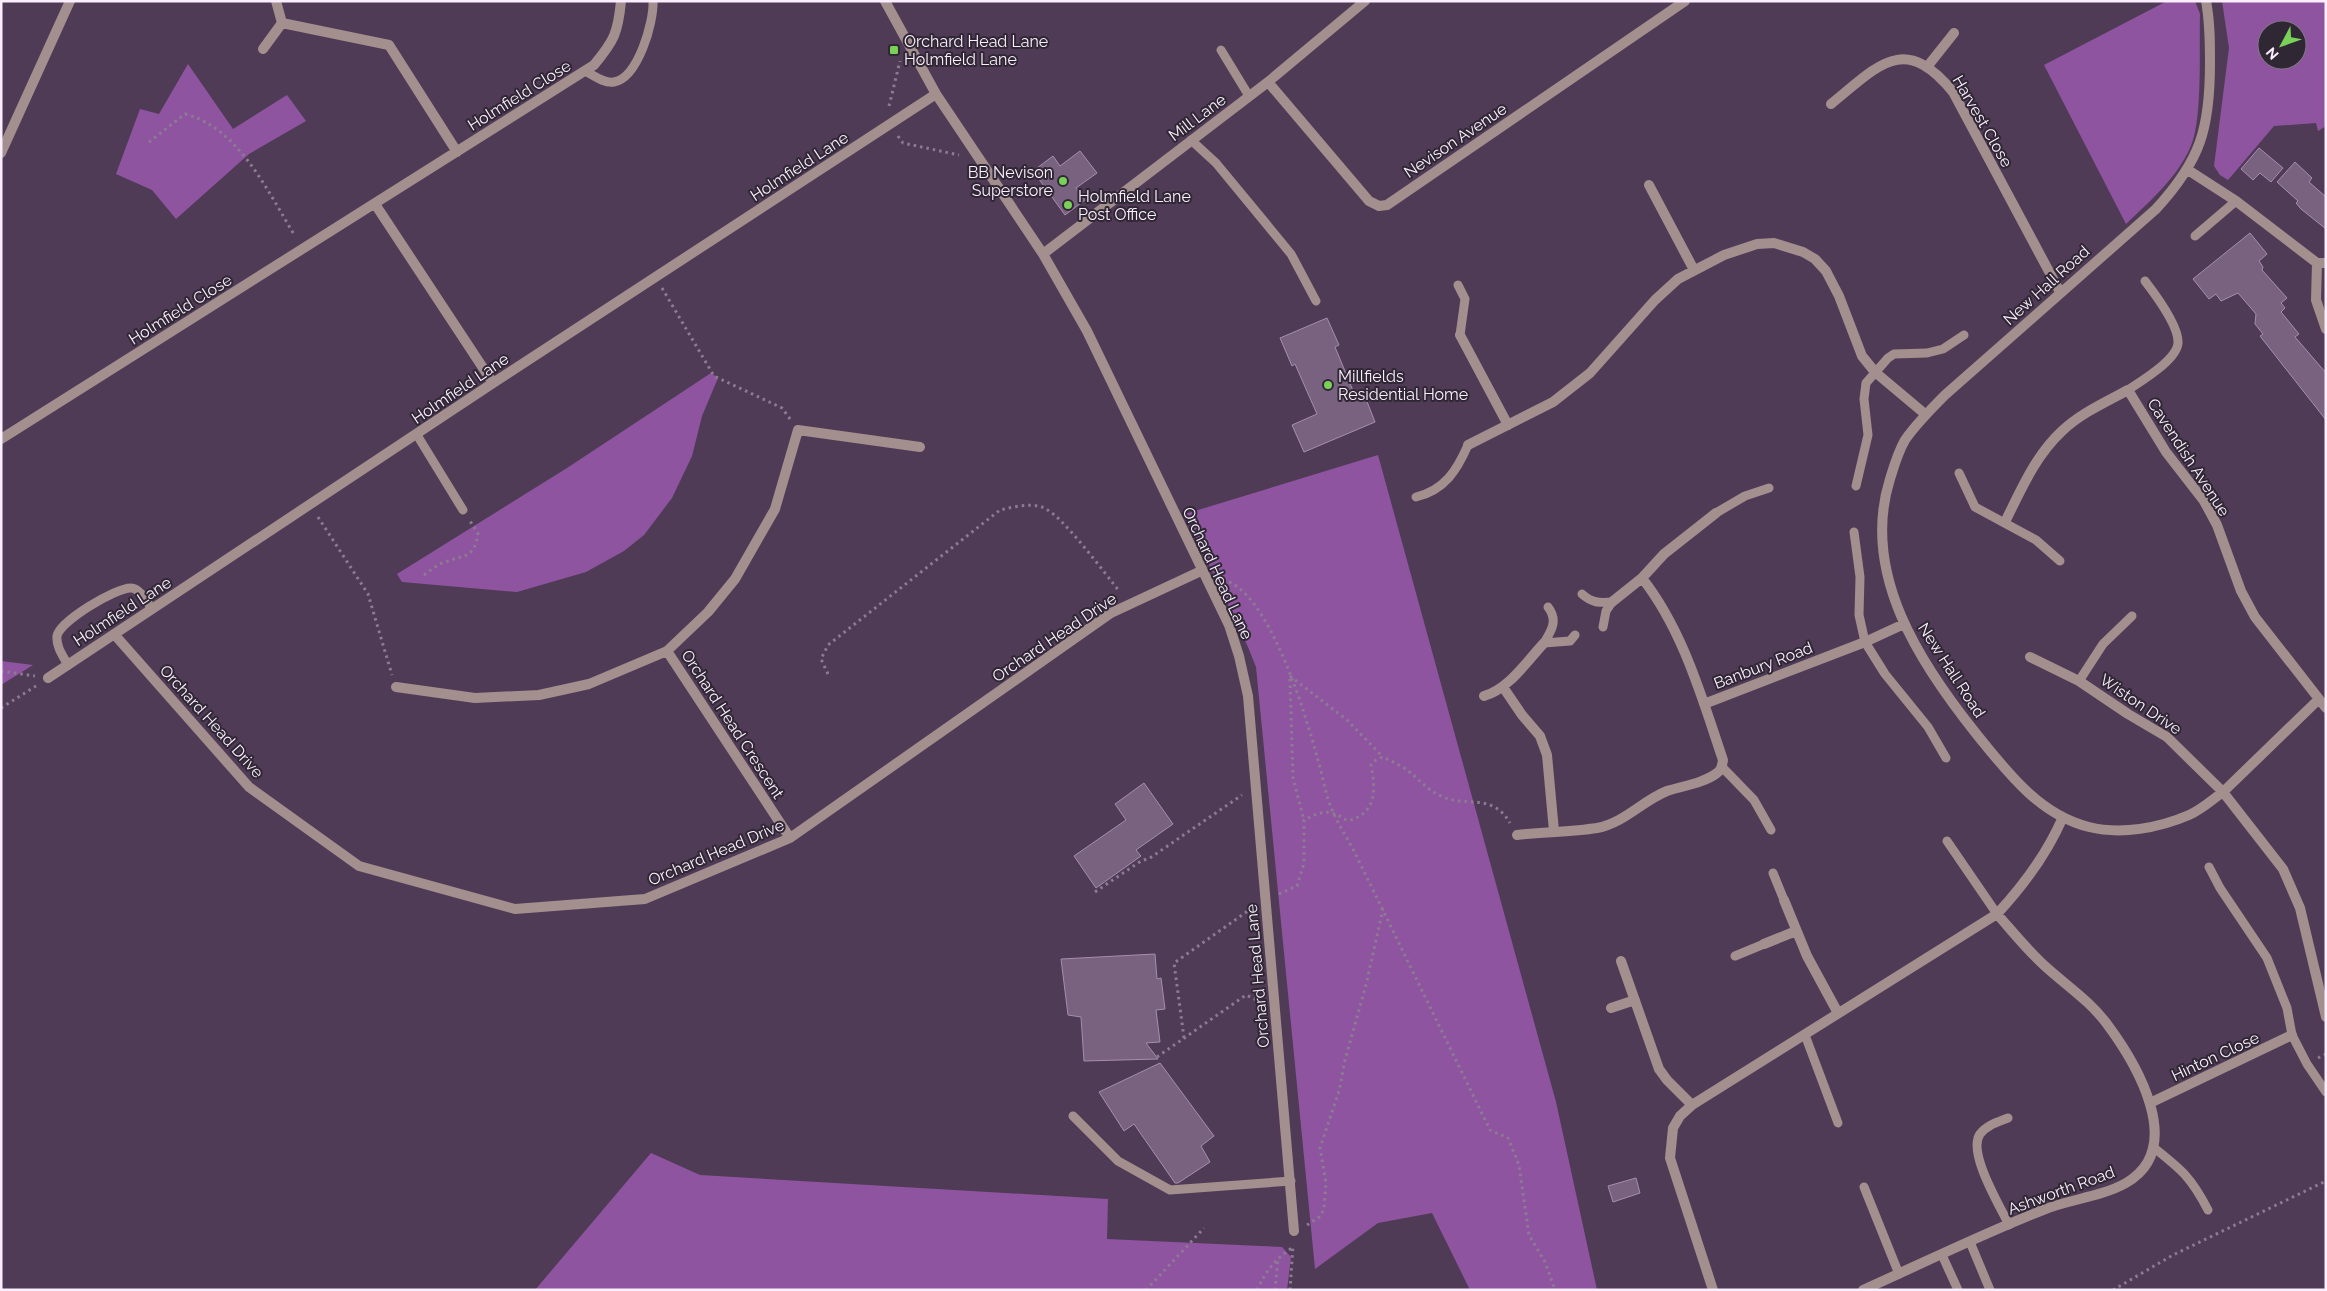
<svg xmlns="http://www.w3.org/2000/svg" width="2327" height="1291" font-family="Raleway,sans-serif">
  <style>
    .green { fill: #8e54a0; fill-rule: evenodd }
    .building { fill: #796280; stroke: #a68eae }
    .lines { fill: none; stroke-linecap: round; stroke-linejoin: round }
    .path { stroke: #8d7b93; stroke-width: 3; stroke-dasharray: 2.5 4; stroke-linecap: butt }
    .lane { stroke: #a28f8e; stroke-width: 9 }
    .street { stroke: #a28f8e; stroke-width: 10 }
    .poi-dot { fill: #79d158; stroke: #302734; stroke-width: 2 }
    .labels { text-anchor: middle; stroke-width: 4; stroke-linejoin: round; paint-order: stroke }
    .poi-label { font-size: 16px; fill: #fbeeff; stroke: #302734; text-anchor: start }
    .street-label { font-size: 16px; fill: #fbeeff; stroke: #302734 }
  </style>
  <rect width="100%" height="100%" fill="#503b57"/>
  <!-- green -->
  <path class="green" d="M2167,1H2195L2200,14C2199,46 2203,122 2190,148C2176,179 2150,201 2126,224L2044,65Z
    M2222,1H2326V126L2318,131L2316,123L2274,126L2228,180L2220,175L2214,166L2229,48ZM2267,30H2297V60H2267Z
    M188,64L233,129L287,95L306,121L249,154L176,219L152,190L116,174L140,109L159,114Z
    M711,373L718,378L702,416L692,456L672,498L644,535L624,551L586,572L517,592L402,582L397,574L567,468Z
    M1378,455L1556,1102L1597,1290H1470L1432,1213L1378,1223L1315,1269L1256,667L1248,647L1185,514Z
    M1,661L33,665L1,685Z
    M651,1153L700,1175L1108,1199L1107,1239L1282,1247L1291,1257L1287,1290H535Z"/>
  <!-- building -->
  <path class="building" d="M2259,148L2283,168L2271,182L2260,173L2253,180L2241,169Z
    M1080,151L1097,173L1076,188L1085,200L1065,215L1033,171L1053,156L1060,166Z
    M2295,162L2312,178L2309,182L2326,197V229L2301,209L2296,203L2298,201L2277,182Z
    M2250,233L2267,254L2259,261L2263,267L2262,270L2287,298L2281,303L2285,308L2281,312L2299,334L2295,337L2326,373V420L2260,336L2263,334L2255,324L2256,314L2238,293L2221,301L2216,294L2209,299L2193,279Z
    M1327,318L1339,345L1335,347L1356,398L1364,394L1375,422L1304,452L1292,425L1317,414L1295,364L1292,366L1280,338Z
    M1144,783L1173,824L1136,850L1141,856L1096,888L1074,856L1126,820L1115,804Z
    M1155,954L1157,979L1161,978L1165,1009L1156,1010L1160,1042L1146,1043L1158,1059L1084,1061L1081,1017L1068,1015L1061,959Z
    M1160,1063L1214,1136L1201,1146L1210,1162L1178,1183H1175L1134,1124L1124,1131L1099,1092Z
    M1636,1178L1640,1193L1613,1202L1608,1186Z"/>
  <g class="lines">
    <!-- path -->
    <path class="path" d="M889,106L900,61
      M898,136L903,143L959,155
      M149,142L185,114C239,128 268,192 295,236
      M662,288L714,376L782,408L790,419
      M318,517L368,594L392,675
      M424,575C431,570 438,564 445,562C466,554 474,559 478,533L470,521
      M1223,580C1268,589 1306,715 1317,757C1323,775 1325,795 1333,812C1339,826 1348,839 1355,853L1490,1130L1508,1138L1519,1165L1529,1235L1545,1262L1555,1290
      M1,671L35,676
      M828,674L821,659L828,645L1000,510C1013,507 1029,503 1042,507C1061,513 1105,574 1120,592
      M1290,676L1347,720L1383,757
      M1290,679L1293,778L1304,820
      M1,708L36,686
      M1095,892L1141,861L1150,858L1242,795
      M1279,894L1297,886L1304,863V820C1324,810 1329,809 1348,821C1377,813 1376,790 1371,765L1376,760L1383,757C1391,761 1400,765 1407,770C1419,779 1427,790 1441,796C1466,808 1492,792 1510,823
      M1184,1038L1174,963L1252,908
      M1157,1057L1246,995L1259,1001
      M2318,1058L2326,1054
      M1307,1225L1321,1216L1324,1208L1326,1183L1320,1148L1339,1091L1345,1060L1366,985L1383,909
      M1146,1290L1204,1228
      M1257,1290C1266,1271 1275,1259 1292,1248
      M1275,1290L1278,1258
      M1290,1290L1293,1245
      M2113,1290L2173,1255L2326,1181"/>
    <!-- lane -->
    <path class="lane" d="M1221,50L1249,96
      M585,71C593,75 604,84 614,82C638,78 654,22 653,1
      M1191,140L1216,163L1291,254L1316,301
      M2195,236L2236,201
      M1458,285L1465,299L1460,335
      M2128,390C2141,381 2177,360 2178,343C2179,326 2155,294 2145,281
      M417,435L463,510
      M1959,473L1975,507L2036,540L2060,561
      M1856,486L1868,435L1864,399L1866,383L1888,358L1894,354L1927,353L1943,349L1964,335
      M1416,497C1445,490 1457,470 1468,445
      M1716,513L1745,496L1769,488
      M1854,532L1860,577L1859,615L1865,642L1885,674L1928,727L1946,758
      M1582,594C1592,603 1599,603 1612,602
      M1603,627L1606,611L1612,602
      M1544,643C1552,630 1558,620 1548,607
      M1544,643L1570,641L1575,635
      M68,665C63,656 56,647 57,636C60,621 115,588 131,588C140,588 147,602 152,609
      M2079,681L2103,644L2132,616
      M1722,767L1754,800L1771,830
      M1947,841L1997,914
      M2209,867L2220,888L2267,958L2287,1008L2292,1035L2307,1064L2326,1092
      M1773,873L1784,900
      M1735,956L1764,944
      M1805,1035L1838,1123
      M1073,1116L1118,1161L1170,1190L1291,1181
      M2008,1118C1998,1122 1987,1125 1980,1134C1967,1152 2000,1206 2009,1225
      M2153,1147C2182,1170 2191,1177 2208,1210
      M1864,1187L1899,1274
      M1970,1242L1990,1290
      M1942,1255L1958,1290"/>
    <!-- street -->
    <path class="street" d="M885,1L936,94L1043,254L1087,331L1229,625L1239,656L1248,696L1294,1231
      M2206,1C2210,22 2210,42 2210,63C2210,128 2201,160 2156,209L1945,395C1931,409 1916,424 1905,440C1898,452 1894,466 1890,479C1860,574 1921,665 1978,736C2008,773 2040,815 2089,827C2121,835 2159,828 2189,815C2201,810 2213,799 2223,792L2283,869L2300,908L2326,1017
      M282,23L389,45L457,152
      M263,49L282,23L276,1
      M1927,67L1954,33
      M1268,82L1369,201L1379,206L1387,205L1685,1
      M1831,104C1878,66 1904,32 1953,92L2060,292
      M1,153L70,1
      M2188,170L2236,201L2317,263H2326
      M1649,185L1694,270
      M375,204L493,383
      M1043,254L1268,82L1365,1
      M2317,263L2316,300L2326,329
      M1460,335L1508,425
      M1,439L594,65C614,41 618,33 621,1
      M1468,445L1553,402L1590,373L1655,300L1678,279L1724,255L1757,244L1774,243L1803,252L1815,259L1826,271L1839,296L1862,356L1875,372L1925,414
      M2005,522C2021,490 2035,456 2062,431C2081,413 2106,402 2128,390L2166,452L2204,501L2217,525L2241,591L2255,617L2326,708
      M1612,602L1642,578L1664,554L1716,513
      M114,634L249,787L359,866L515,909L645,899L790,838L1111,613L1201,571
      M667,651L790,838
      M2030,657L2079,681L2128,714L2167,737L2223,792L2318,700
      M48,678L493,383L936,94
      M396,687L475,698L539,695L589,684L667,651L708,612L735,579L775,509L798,430L920,447
      M1503,687L1522,715L1540,736L1547,755L1554,831
      M1484,696C1509,689 1527,661 1544,643
      M1704,704L1865,642L1904,624
      M1517,835C1543,832 1571,832 1597,828C1624,823 1642,801 1667,791C1683,786 1704,783 1717,773C1722,770 1722,765 1723,760C1702,698 1683,630 1642,578
      M1784,900L1807,956L1838,1013
      M1764,944L1796,931
      M1621,961L1659,1069L1667,1080L1692,1105
      M1611,1008L1635,1000
      M2150,1103L2292,1035
      M1713,1290L1670,1158L1673,1128L1680,1116L1692,1105L1997,914C2024,885 2047,854 2063,817
      M1863,1290C1923,1263 1982,1234 2043,1210C2070,1199 2101,1197 2126,1183C2187,1148 2136,1063 2107,1024C2090,1001 2067,986 2046,967C2028,951 2013,932 1997,914"/>
  </g>
  <!-- markers -->
  <g class="poi-dot">
    <rect x="889" y="45" width="10" height="10" rx="2.5"/>
    <circle cx="1063" cy="181" r="5"/>
    <circle cx="1068" cy="205" r="5"/>
    <circle cx="1328" cy="385" r="5"/>
  </g>
  <g class="labels">
    <!-- poi labels -->
    <g class="poi-label">
      <text x="904" y="47">Orchard Head Lane<tspan x="904" dy="18">Holmfield Lane</tspan></text>
      <text x="1053" y="178" text-anchor="end">BB Nevison<tspan x="1053" dy="18">Superstore</tspan></text>
      <text x="1078" y="202">Holmfield Lane<tspan x="1078" dy="18">Post Office</tspan></text>
      <text x="1338" y="382">Millfields<tspan x="1338" dy="18">Residential Home</tspan></text>
    </g>
    <!-- street labels -->
    <g class="street-label">
      <text transform="translate(519 95) rotate(-32)" y="6">Holmfield Close</text>
      <text transform="translate(1197 117) rotate(-37)" y="6">Mill Lane</text>
      <text transform="translate(1983 121) rotate(60)" y="6">Harvest Close</text>
      <text transform="translate(1455 140) rotate(-34)" y="6">Nevison Avenue</text>
      <text transform="translate(799 166) rotate(-33)" y="6">Holmfield Lane</text>
      <text transform="translate(2046 285) rotate(-42)" y="6">New Hall Road</text>
      <text transform="translate(180 309) rotate(-32)" y="6">Holmfield Close</text>
      <text transform="translate(460 388) rotate(-34)" y="6">Holmfield Lane</text>
      <text transform="translate(2189 457) rotate(57)" y="6">Cavendish Avenue</text>
      <text transform="translate(1218 573) rotate(65)" y="6">Orchard Head Lane</text>
      <text transform="translate(122 611) rotate(-33)" y="6">Holmfield Lane</text>
      <text transform="translate(1054 637) rotate(-34)" y="6">Orchard Head Drive</text>
      <text transform="translate(1763 665) rotate(-21)" y="6">Banbury Road</text>
      <text transform="translate(1952 670) rotate(57)" y="6">New Hall Road</text>
      <text transform="translate(2141 704) rotate(34)" y="6">Wiston Drive</text>
      <text transform="translate(212 721) rotate(48)" y="6">Orchard Head Drive</text>
      <text transform="translate(733 724) rotate(57)" y="6">Orchard Head Crescent</text>
      <text transform="translate(716 852) rotate(-23)" y="6">Orchard Head Drive</text>
      <text transform="translate(1257 976) rotate(-95)" y="6">Orchard Head Lane</text>
      <text transform="translate(2215 1056) rotate(-25)" y="6">Hinton Close</text>
      <text transform="translate(2061 1190) rotate(-20)" y="6">Ashworth Road</text>
    </g>
  </g>
  <!-- border -->
  <rect width="2327" height="1291" fill="none" stroke="#fbeeff" stroke-width="5"/>
  <!-- north arrow -->
  <g transform="translate(2282 45) rotate(229)"><circle r="24" fill="#302734" stroke="#817785"/>
  <path d="M0-4L9 19L0 12L-9 19Z" fill="#79d158"/>
  <text y="-8" font-size="14" font-weight="bold" text-anchor="middle" fill="#fbeeff">N</text>
  </g>
</svg>
